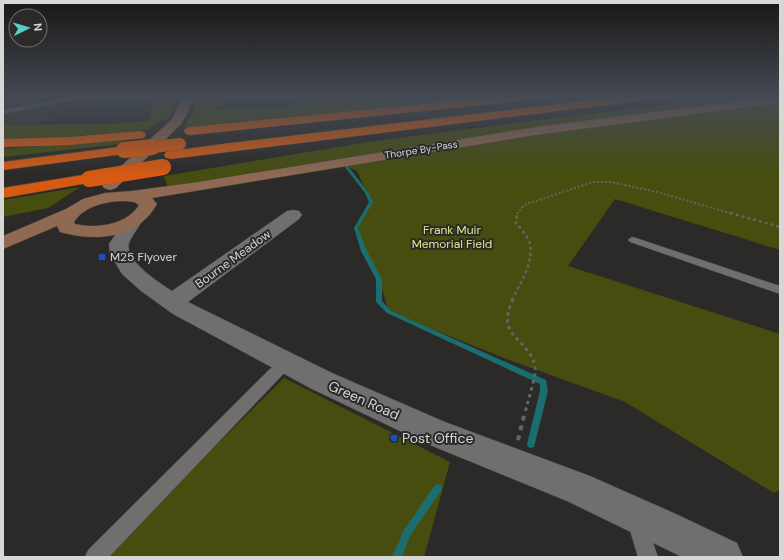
<svg xmlns="http://www.w3.org/2000/svg" width="783" height="560" font-family="'DM Sans',sans-serif">
  <style>
    .built { fill: #35332b }
    .green { fill: #464d0e }
    .lines { fill: none; stroke-linecap: round; stroke-linejoin: round }
    .stream { fill: #1b6e70; fill-rule: evenodd }
    .service-casing { stroke: #464644; stroke-width: 1 }
    .minor-casing { stroke: #464644; stroke-width: 1 }
    .secondary-casing { stroke: #464644; stroke-width: 1 }
    .motorway-casing { stroke: #464644; stroke-width: 1 }
    .path-far4 { stroke: #656462; stroke-width: 1.5; stroke-dasharray: 1.5 1.5; stroke-linecap: butt }
    .path-far3 { stroke: #656462; stroke-width: 2; stroke-dasharray: 2 2; stroke-linecap: butt }
    .path-far2 { stroke: #656462; stroke-width: 2.5; stroke-dasharray: 3 3; stroke-linecap: butt }
    .path-far1 { stroke: #656462; stroke-width: 3; stroke-dasharray: 3.5 3.5; stroke-linecap: butt }
    .path { stroke: #656462; stroke-width: 4; stroke-dasharray: 5 5; stroke-linecap: butt }
    .service { fill: #706f6d; fill-rule: evenodd }
    .minor { fill: #706f6d; fill-rule: evenodd }
    .secondary { fill: #8f6952; fill-rule: evenodd }
    .motorway { fill: #d85a12; fill-rule: evenodd }
    .motorway-bridge-far1-casing { stroke: #464644; stroke-width: 12; stroke-linecap: butt }
    .motorway-bridge-casing { stroke: #464644; stroke-width: 16; stroke-linecap: butt }
    .motorway-bridge-far1 { stroke: #d85a12; stroke-width: 12 }
    .motorway-bridge { stroke: #d85a12; stroke-width: 16 }
    .transit-dot { fill: #1a4fb4; stroke: #2b2a28; stroke-width: 1.5 }
    .labels { text-anchor: middle; stroke-width: 4; stroke-linejoin: round; paint-order: stroke }
    .far-street-label { font-size: 10px; fill: #d7d7d6; stroke: #2b2a28 }
    .park-label { font-size: 12px; fill: #daea87; stroke: #2b2a28 }
    .poi-label { font-size: 12px; fill: #d7d7d6; stroke: #2b2a28; text-anchor: start }
    .street-label { font-size: 12px; fill: #d7d7d6; stroke: #2b2a28 }
    .near-street-label { font-size: 14px; fill: #d7d7d6; stroke: #2b2a28 }
    .near-poi-label { font-size: 14px; fill: #d7d7d6; stroke: #2b2a28; text-anchor: start }
  </style>
  <rect width="100%" height="100%" fill="#2b2a28"/>
  <!-- built -->
  <path class="built" d="M13,97H28L31,105L56,101L68,117L32,124L3,125V99Z"/>
  <!-- green -->
  <path class="green" d="M153,97H178L169,119L161,120L148,130L65,137L3,139V125L109,124L149,121Z
    M195,97H225L216,110L304,105L305,97H488L184,127L194,112Z
    M780,97V250L615,199L568,266L780,334V490L774,493L625,402L504,358L389,312L379,279L356,228L371,202L357,171L336,161L168,188L164,176L368,142L548,119L724,98Z
    M124,140L120,144L3,157V149Z
    M80,187L48,208L3,217V200Z
    M284,378L450,462L424,557H103Z"/>
  <g class="lines">
    <!-- stream -->
    <path class="stream" d="M304,97H306L305,110L304,111L303,110Z
      M345,165H347L368,192L373,202L358,228L367,251L382,279V301L391,311L546,380L548,391L534,447L531,448L528,447L527,444L540,391V384L387,313L376,302V279L361,251L354,228L369,202L365,193L345,167Z
      M438,484L441,485L442,488L441,491L410,536L402,557H392L404,530L435,485Z"/>
    <defs>
      <path id="service" d="M73,97H86L3,114V110Z
        M633,237L780,286V294L630,242L628,240L630,238Z
        M286,357L291,358L293,362L291,366L109,557H85L88,550L281,358Z
        M637,515L644,517L658,557H638L628,524L630,517Z"/>
      <path id="minor" d="M293,210L299,211L302,215L299,219L188,302L332,373L445,422L590,476L676,514L737,543L743,557H682L567,501L425,443L312,389L173,314L141,291L122,274L110,254L109,244L127,217L133,216L139,217L142,221C138,228 132,236 129,243C124,261 160,283 172,291L287,211Z"/>
      <path id="secondary" d="M182,97H192L188,112L181,124L116,188L110,190L104,188L102,185L104,182L172,119Z
        M780,97V103L536,135L152,198L157,204C138,239 95,242 60,232L57,226L3,249V236L66,209L83,199L105,193L132,191L198,182L536,127L682,108ZM125,201L134,202L139,205C127,225 96,229 75,224L74,222C84,206 107,201 125,201Z"/>
      <path id="motorway" d="M493,97L524,98L519,101L190,135L186,134L184,131L186,128L190,127Z
        M617,97H651L646,100L171,159L166,158L164,155L166,152L171,151L230,143Z
        M140,131L144,132L146,135L144,138L70,145L3,147V139L70,137Z
        M119,147L124,148L126,151L124,154L3,170V162Z
        M89,174L94,176L97,179L94,182L3,198V188Z"/>
    </defs>
    <!-- service casing -->
    <use href="#service" class="service-casing"/>
    <!-- minor casing -->
    <use href="#minor" class="minor-casing"/>
    <!-- secondary casing -->
    <use href="#secondary" class="secondary-casing"/>
    <!-- motorway casing -->
    <use href="#motorway" class="motorway-casing"/>
    <!-- path-far4 -->
    <path class="path-far4" d="M3,98L7,97"/>
    <!-- path-far3 -->
    <path class="path-far3" d="M517,214L524,205L593,182H611L661,193L733,214"/>
    <!-- path-far2 -->
    <path class="path-far2" d="M730,213L780,227
      M512,300C520,284 534,262 530,244C528,236 521,229 516,223L517,213"/>
    <!-- path-far1 -->
    <path class="path-far1" d="M513,299C494,339 530,337 535,367C537,375 527,403 525,413"/>
    <!-- path -->
    <path class="path" d="M518,440L525,412"/>
    <!-- service -->
    <use href="#service" class="service"/>
    <!-- minor -->
    <use href="#minor" class="minor"/>
    <!-- secondary -->
    <use href="#secondary" class="secondary"/>
    <!-- motorway -->
    <use href="#motorway" class="motorway"/>
    <defs>
      <path id="motorway-bridge-far1" d="M143,148L180,144"/>
      <path id="motorway-bridge" d="M124,150L152,147
        M89,179L163,167"/>
    </defs>
    <!-- motorway-bridge-far1 casing -->
    <use href="#motorway-bridge-far1" class="motorway-bridge-far1-casing"/>
    <!-- motorway-bridge casing -->
    <use href="#motorway-bridge" class="motorway-bridge-casing"/>
    <!-- motorway-bridge-far1 -->
    <use href="#motorway-bridge-far1" class="motorway-bridge-far1"/>
    <!-- motorway-bridge -->
    <use href="#motorway-bridge" class="motorway-bridge"/>
  </g>
  <!-- sky -->
  <linearGradient id="sky" x2="0" y2="1"><stop stop-color="#181716"/><stop offset="0.55" stop-color="#444a53"/><stop offset="1" stop-color="#444a53" stop-opacity="0"/></linearGradient>
  <rect width="783" height="176" fill="url(#sky)"/>
  <!-- markers -->
  <g class="transit-dot">
    <rect x="98" y="253" width="8" height="8" rx="2"/>
    <rect x="390" y="434" width="8" height="8" rx="2"/>
  </g>
  <g class="labels">
    <!-- far-street labels -->
    <g class="far-street-label">
      <text transform="translate(421 149) rotate(-9)" y="4">Thorpe By-Pass</text>
    </g>
    <!-- park labels -->
    <g class="park-label">
      <text x="452" y="234">Frank Muir<tspan x="452" dy="14">Memorial Field</tspan></text>
    </g>
    <!-- poi labels -->
    <g class="poi-label">
      <text x="110" y="261">M25 Flyover</text>
    </g>
    <!-- street labels -->
    <g class="street-label">
      <text transform="translate(233 259) rotate(-36)" y="4">Bourne Meadow</text>
    </g>
    <!-- near-street labels -->
    <g class="near-street-label">
      <text transform="translate(364 400) rotate(24)" y="5">Green Road</text>
    </g>
    <!-- near-poi labels -->
    <g class="near-poi-label">
      <text x="402" y="443">Post Office</text>
    </g>
  </g>
  <!-- border -->
  <rect width="783" height="560" fill="none" stroke="#d7d7d6" stroke-width="8"/>
  <!-- north arrow -->
  <g transform="translate(28 28) rotate(85)"><circle r="19" fill="#2b2a28" stroke="#706f6e"/>
  <path d="M0-3L7 15L0 10L-7 15Z" fill="#56cec4"/>
  <text y="-6" font-size="11" font-weight="bold" text-anchor="middle" fill="#d7d7d6">N</text>
  </g>
</svg>
